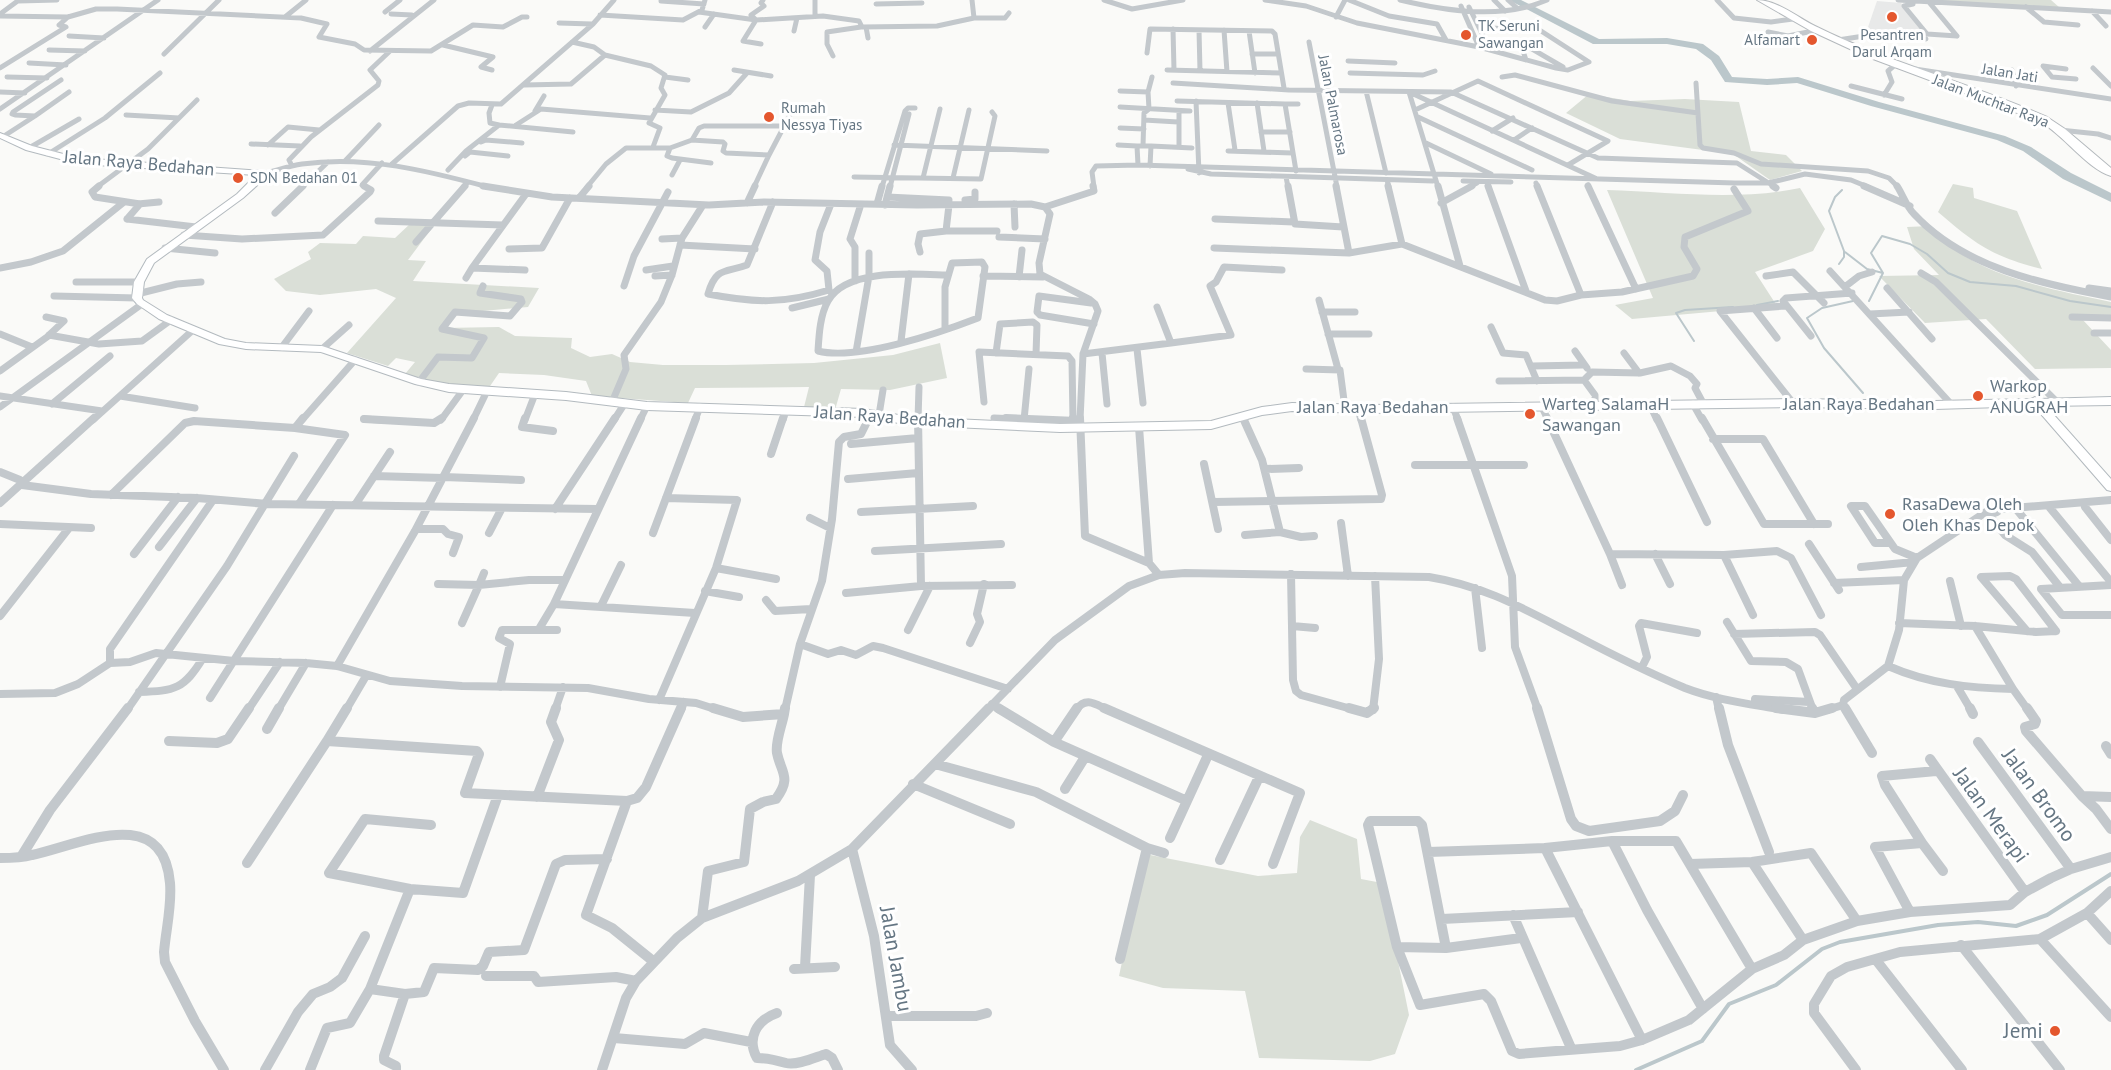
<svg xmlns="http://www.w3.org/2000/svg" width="2111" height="1070" font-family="'PT Sans',sans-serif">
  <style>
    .built { fill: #e8e9e9 }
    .green { fill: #dadfd7 }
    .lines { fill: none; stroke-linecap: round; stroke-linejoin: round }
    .stream-far1 { stroke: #bbc7cb; stroke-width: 2 }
    .stream { stroke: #bbc7cb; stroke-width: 4 }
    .river { fill: #bbc7cb; fill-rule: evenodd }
    .secondary-casing { stroke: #b3babf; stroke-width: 2 }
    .highway-casing { stroke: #b4b9bd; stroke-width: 2 }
    .street-far3 { stroke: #c3c8cc; stroke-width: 5 }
    .street-far2 { stroke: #c3c8cc; stroke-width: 7 }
    .street-far1 { stroke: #c3c8cc; stroke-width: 8 }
    .street { stroke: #c3c8cc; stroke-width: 10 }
    .secondary { fill: #fff; fill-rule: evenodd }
    .highway { fill: #fff; fill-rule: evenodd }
    .poi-dot { fill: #e4572e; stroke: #fff; stroke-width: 2 }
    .labels { text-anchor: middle; stroke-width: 6; stroke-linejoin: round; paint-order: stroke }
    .far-poi-label { font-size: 15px; fill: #657683; stroke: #fff; text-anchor: start }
    .far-street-label { font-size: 15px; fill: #657683; stroke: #fff }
    .street-label { font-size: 18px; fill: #657683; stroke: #fff }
    .poi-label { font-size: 18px; fill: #657683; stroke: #fff; text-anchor: start }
    .near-street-label { font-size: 21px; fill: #657683; stroke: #fff }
    .near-poi-label { font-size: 21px; fill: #657683; stroke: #fff; text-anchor: end }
  </style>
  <rect width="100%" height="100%" fill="#fafaf8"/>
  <!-- built -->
  <path class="built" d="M1877,1L1901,3L1928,37L1867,30Z"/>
  <!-- green -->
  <path class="green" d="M1899,0H2051L2060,8Z
    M1589,94L1630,101L1685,99L1739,102L1751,151L1786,155L1802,171L1770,180L1733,154L1620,139L1566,113Z
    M1953,184L1973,188L1974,198L2017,211L2042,269C1993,257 1975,244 1938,212Z
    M1800,188L1825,229L1813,251L1755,272L1777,306L1632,319L1615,305L1653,298L1607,190C1671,192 1737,201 1800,188Z
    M411,223L435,224L408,260L426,261L413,281L539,288L528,307L450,314L444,328L499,327L515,336L572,338L571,348L590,357L612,354L630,362L663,365H726L814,363L893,355L940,343L947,378L890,390L841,389L835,410L803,411L809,387L695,388L688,403L592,396L586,381L544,375L499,373L488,389L428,381L405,374L415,362L396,358L388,366L347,353L396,298L376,289L320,295L286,291L274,279L311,259L308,252L320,243L356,244L363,236L395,238Z
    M1930,226C1939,234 1947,244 1957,251C1998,280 2063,292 2111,302V319H2082L2111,350V368L2035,369L1986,319L1925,323L1879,276L1939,275L1914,249L1907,227Z
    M1310,820L1357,839L1361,879L1382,883L1409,1015L1395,1054L1370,1061L1259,1058L1245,991L1163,988L1119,976L1145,854L1258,876L1297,873L1300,837Z"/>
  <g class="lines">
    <!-- stream-far1 -->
    <path class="stream-far1" d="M1845,252L1867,269L1883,273
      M1839,264L1844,257V251L1829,211L1835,197L1842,190
      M1853,301L1822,308L1807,318L1824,348L1863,393
      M1869,301L1883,273L1871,253L1882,236L1910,244L1927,254L1948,273L1970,282L2016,286L2070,301L2111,307
      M1757,305L1778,301
      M1694,341L1676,313L1685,310L1733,307"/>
    <!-- stream -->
    <path class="stream" d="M1636,1070L1702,1041L1729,1004L1776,985L1822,949L1840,942L1938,925L1978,922L2016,926L2047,915L2111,874"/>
    <!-- river -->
    <path class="river" d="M1509,0H1521L1599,39L1667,38L1703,44L1719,56L1732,77L1767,79L1798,77L1879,102L2005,136L2031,147L2071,173L2111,193V202L2063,179L2023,151L1997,140L1871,106L1797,83L1767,85L1725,82L1711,60L1696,49L1667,44H1593Z"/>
    <defs>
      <path id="secondary" d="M0,133L32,146L79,158L264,171L263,180L243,198L154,263L144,282L142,298L143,300L167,315L225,339L246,343L322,346L421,379L449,384L566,392L647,402L864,409L910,417L1060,424L1211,421L1262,407L1292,403L1372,405L1793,399L1935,401L2031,399L2035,397L2039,399L2111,397V405L2046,406L2111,479V491L2107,490L2034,406L1935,409L1793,407L1372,413L1292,411L1262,415L1211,429L1060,432L910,425L864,417L647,410L566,400L449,392L415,384L321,352L246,349L219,344L159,319L137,304L132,298L134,282L147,259L237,194L256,175L79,164L26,150L0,138Z"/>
      <path id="highway" d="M1757,0C1777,0 1797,17 1815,26C1889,63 1971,83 2047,117L2065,129L2111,168V176C2086,168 2064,135 2039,121L1865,56L1811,31Z"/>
    </defs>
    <!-- secondary casing -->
    <use href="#secondary" class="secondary-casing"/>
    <!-- highway casing -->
    <use href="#highway" class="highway-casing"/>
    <!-- street-far3 -->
    <path class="street-far3" d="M815,0V16
      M1104,0L1132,9L1183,0
      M1265,0L1306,6L1357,23L1479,47L1556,68L1568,70L1589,62L1538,29L1480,28
      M1349,0L1389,16L1437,24L1446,40
      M1400,0C1446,11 1502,20 1547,0
      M1494,0L1505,11
      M1508,0L1517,8
      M1717,0L1734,18L1771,22L1793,19
      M1898,0L2111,12
      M18,1L57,0
      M661,1L704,4
      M1928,1L1957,36
      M876,4L922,3
      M1913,4L1904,6L1927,34L1957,36
      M1461,6L1479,47
      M1469,7L1490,50
      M2026,7L2044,22L2078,25
      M2092,11L2106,26
      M385,12L400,0
      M699,12L756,20L823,16L859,21L862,27L937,26L974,18L972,0
      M0,14L19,0
      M391,14L412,15
      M600,15L683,20L702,10L705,0
      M0,16L68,17L96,9H117L301,18L327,24L319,37L355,44L364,50L431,51L473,25L503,27L522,17H527
      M285,17L306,0
      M1336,17L1345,0
      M974,18H1005L1009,13
      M559,23L592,24
      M705,27L714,14
      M866,27L868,38
      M1173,29L1174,70
      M1199,30L1200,71
      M1224,30L1227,72
      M794,31L797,18
      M1249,31L1255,73
      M1768,32L1788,36L1818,30
      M69,36L104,38
      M1838,40L1864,36L1926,39
      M572,42L594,47L605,55
      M1309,42L1337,187
      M761,44L743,41L756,20L751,15L764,6L761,3L763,0
      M443,45L493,57L481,67L492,70
      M49,50L85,51
      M370,51L434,0
      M1147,53L1150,29L1272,31L1275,34L1284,88
      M164,54L219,0
      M1252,54H1278
      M833,56L827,44V32L861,27
      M1526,60L1520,42L1563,67
      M1348,61L1395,63
      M29,63L66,65
      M0,68L66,27L59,25L68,17
      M2093,68L2111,86
      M1915,69L2111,99
      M2066,69L2043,66L2052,77L2076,79
      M734,70L771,76
      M1167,70L1281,73
      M2012,70L2016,86
      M1350,73L1423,75L1435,71
      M7,77L47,78
      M665,77L688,80
      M1502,77L1515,75L1612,101L1698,113
      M1173,83L1289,90L1451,92L1598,158L1737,163L1775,187
      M1696,83L1700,145L1703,148L1734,153L1761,164L1868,171L1889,178L1898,187
      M524,85L571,84L605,55L651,66L665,75L661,88L665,95L649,123L660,128L653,147
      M1851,86L1902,99
      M1120,91L1148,92
      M1366,91L1386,173
      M0,92L25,93
      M1884,95L1892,82L1888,71L1896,64
      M1177,101L1285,104L1296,171
      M1196,101L1199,173
      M1228,103L1235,150
      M1257,103L1264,151
      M1285,104H1298
      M1120,107L1190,111
      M0,109L158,0
      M655,110L691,112L729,93L747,73
      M1415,110L1478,81L1608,141L1568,165
      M535,111L544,96
      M1179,111V147
      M126,115L179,118
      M35,116L69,92
      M1418,117L1532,170
      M1144,120L1178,122
      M499,125L573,132
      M516,125L541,109L650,118
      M1120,128L1144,129
      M2060,130L2098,134L2111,138
      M1492,131L1513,118
      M1261,132H1290
      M4,136L35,116L15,115L12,114L13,112L61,80
      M692,140L723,142L725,144L723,151L726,153L769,155L754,187
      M1514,140L1532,128
      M481,142L486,140L522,143
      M1426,143L1491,174
      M251,144L300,146
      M268,145L288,127L319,130
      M894,145L1047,151
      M1118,145L1137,146
      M1143,146L1144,113L1149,109L1148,92L1152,77
      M1151,146L1192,148
      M29,148L79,119
      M670,148L667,156L672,158L711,163
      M1228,151L1292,153
      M48,154L105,118L160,73
      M769,155L790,115
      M465,156L470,152L508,156
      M345,161L379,125
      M392,164L458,106L469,103L501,104L593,24L614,0
      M1138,165L1137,146H1151L1150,166
      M292,166L289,160L311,137L378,85L379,81L370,70L389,52
      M1188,169L1211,174L1433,181
      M448,170L466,151L499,125L490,123L489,113L492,105
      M262,174C275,171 289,166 302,164C366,155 428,171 488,187
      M672,175L680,160
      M854,177L981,179L995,116L992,112
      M1286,177L1288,187
      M923,178L940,109
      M953,178L969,110
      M1387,180L1389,187
      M1463,181L1511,182
      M1487,182L1489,187
      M1536,183L1538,187
      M1588,185L1589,187
      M97,187L148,149L197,100
      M302,187L328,162
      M366,187L362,185L382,163
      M463,187L467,183
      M587,187L606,164L626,148H670L692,140L699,128L704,126H785
      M882,187L905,111L908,108H915
      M890,187L909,114
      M1094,187L1092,172L1096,166L1138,165L1735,183H1768L1805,174L1851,180L1868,187
      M1438,187L1409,92L1595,178
      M1469,187L1477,183"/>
    <!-- street-far2 -->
    <path class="street-far2" d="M99,186L92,192L95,197L140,204L127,219
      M483,186L552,197L709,205L764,202L917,205L1031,204L1045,207L1050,214L1039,263L1040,274L1089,299L1095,304L1098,311L1083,354L1080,420
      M1288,186L1295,224L1343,227
      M1336,186L1349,253
      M1388,186L1402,244
      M1438,186L1460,266
      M1488,186L1526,291
      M1537,186L1581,295
      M1588,186L1636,289
      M1773,186L1776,188
      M1864,186L1910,206
      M1897,186C1903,195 1906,206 1914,214C1964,268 2042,284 2111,297
      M887,197L949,200
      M579,198L589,186
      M965,200L975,199V192
      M773,202L747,265C726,273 716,266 708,294C754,303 784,304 829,290L827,271L815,260L820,232L831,204
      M747,203L755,186
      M1441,203L1472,186
      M138,204L159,202
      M877,204L882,186
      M1014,204L1015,227
      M885,205L890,186
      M1045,207L1094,191L1093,186
      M275,213L303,186
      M127,219L196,227
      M1215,219L1293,222
      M378,221L503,225
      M946,231H997
      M184,235L242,239L323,235L370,192L371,190L364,186
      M999,237L1045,239
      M662,239L682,238
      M416,242L465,186
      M680,245L755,249
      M165,248L215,253
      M1214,248L1349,253L1402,244L1545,300L1557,301L1581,295L1622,292L1693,276L1697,269L1684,247L1685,237L1748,211L1734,189
      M509,249L542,248L570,198
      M920,252L918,244L920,234L946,231L949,205
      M0,268L31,262L63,251L124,202
      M525,270L472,268L526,194
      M646,270L673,266
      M1830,271L1951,404
      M1921,273L1936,282L2056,401
      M655,276L672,275
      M983,276L1043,277
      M1766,276L1793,272L1824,303
      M1019,277L1022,250
      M466,278L472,268
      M855,281V247L850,239L861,204
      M76,282H139
      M624,286L634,256L668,192
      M1846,286L1859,276L1872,272
      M1887,288L1932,339
      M2089,288L2111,291
      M137,294L177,284L201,282
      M54,296L137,298
      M1319,300L1338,369
      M1091,303L1039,296L1037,312L1040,315L1094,324
      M1785,306L1720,311L1793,403
      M792,308L829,299
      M1754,308L1777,338
      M1322,312H1355
      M1870,314L1909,312
      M2072,317L2111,318
      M1491,327L1503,353L1526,355L1537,381
      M945,329V287L952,263L982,262L985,267L978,318C939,333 858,361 818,351C819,335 820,315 828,301C846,268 914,274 946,275
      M2094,333H2111
      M0,334L32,347
      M1328,334H1369
      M49,335L99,344L142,341L171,320
      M1811,336L1783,301L1786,298L1852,293
      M901,341L909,274
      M1171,343L1231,335L1210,286L1216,282L1224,267L1282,270
      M282,347L309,311
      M322,349L349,325
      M1137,349L1143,403
      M1575,351L1587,368
      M856,352L869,276V253
      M996,353L1000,324L1033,322L1037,325L1036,354
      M1102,353L1107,404
      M1624,353L1639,373
      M1083,354L1171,343L1157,307
      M1532,366L1583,365
      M1306,369L1340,370L1345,408
      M0,371L47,337L64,321L46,317
      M1499,381L1584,380
      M419,382L438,357L472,358L484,338L442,329L455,312L510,316L522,302L521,299L480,293L483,286
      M0,396L102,411
      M120,396L195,408
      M612,402L626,369L624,355L661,302L672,275L682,238L703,205
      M984,402L979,352L1068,356L1072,361L1073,420
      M52,404L110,356
      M1693,404L1702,420
      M1650,405L1657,420
      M1595,406V395L1584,380L1592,372L1640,373L1671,366L1690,376L1697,384L1695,388L1703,403
      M0,407L142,304
      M1453,407L1458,420
      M1542,407L1548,420
      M1358,409L1361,420
      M879,415L883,390
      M994,418L1048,420
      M1243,418L1244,420
      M364,419L380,420
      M93,420L193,330
      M302,420L355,360
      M441,420L463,390
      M473,420L487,391
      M525,420L535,394
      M614,420L625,403
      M640,420L647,406
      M695,420L700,407
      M783,420L786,411
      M868,420L871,414
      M918,420L919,387
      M1024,420L1029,369"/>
    <!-- street-far1 -->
    <path class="street-far1" d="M525,418L522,427L553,431
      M1006,418L1077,421
      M1073,418V421
      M1080,418L1085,536L1149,563L1159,575
      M1243,418L1262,460L1280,532L1301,537L1314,536
      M1457,418L1512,576L1515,647L1538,710
      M1547,418L1610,554L1724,555L1753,615
      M1657,418L1707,522
      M1702,418L1764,524H1828
      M364,419L434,423L442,418
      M1139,427L1149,563
      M1713,439H1763L1814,524
      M851,444L918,438
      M771,454L783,418
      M1204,464L1218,529
      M1415,465H1524
      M1266,469L1299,468
      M0,472L20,480L22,485L91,494L197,498L267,504L598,509
      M374,476L443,478
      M444,477L521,480
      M848,479L918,473
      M111,495L185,423L194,421L295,428
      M213,500L110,649V663L130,662L156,653L234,661L306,663L337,666L390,681L462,686L588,688L649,699L696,703L718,710
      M1214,502L1381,499L1382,495L1361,418
      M0,503L94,418
      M299,504L345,435L295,428L303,418
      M355,505L390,452
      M2085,507L2111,540
      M2050,508L2111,582
      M555,509L615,418
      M2017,510L2079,586
      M861,512L973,506
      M1997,512L1989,515L2005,535L2032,552L2059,586
      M810,518L830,528
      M1341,523L1348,576
      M0,524L91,528
      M417,529H443L448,534L459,537L453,553
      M489,533L502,508
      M653,533L696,418
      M1245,535L1280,532
      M1890,543H1875L1851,506H1865L1895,549L1917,558
      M1809,544L1839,590
      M159,547L197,498
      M875,551L1001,544
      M134,554L178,497
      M1610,554L1622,585
      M1655,554L1670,584
      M1724,555L1777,551L1791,558L1821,615
      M1861,567L1914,562
      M716,568L776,579
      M1291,574L1293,680L1296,691L1301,695L1355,710
      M1950,581L1961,626
      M1834,583L1904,580
      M438,584L479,585L484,573
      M2111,585L2041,589L2062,615H2111
      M921,586L1012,585
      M1475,588L1482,648
      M705,591L739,597
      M846,593L921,586L918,418
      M766,600L775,611L811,609
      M554,604L695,613
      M601,606L621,565
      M0,616L69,528
      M1727,622L1751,661L1786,662L1798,669L1813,710
      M462,623L479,585L529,580H565
      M1899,623L1975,626L2036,632L2056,631
      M1292,626L1315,628
      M539,629L554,604L641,418
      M908,630L930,586
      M2027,631L1981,577L2010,576L2016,579L2056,631
      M1734,634L1815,632L1820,635L1857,689
      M970,643L980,622L977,614L984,584
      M800,644L828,654L841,650L856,655L873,646L883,648L1008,689
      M337,666L415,531L474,418
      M1888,666C1929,684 1969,688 2013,689L1975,626
      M1642,667L1647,657L1639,626L1641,623L1697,633
      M500,687L510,644L499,638L502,630H557
      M1958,688L1971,710
      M2013,689L2028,710
      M139,692C175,691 184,689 203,658
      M0,694L55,693L78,684L110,663
      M1716,697L1719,710
      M210,698L333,505
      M1755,699L1809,702
      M659,700L716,568L737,500L666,498
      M992,704L1000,710
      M1843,705L1846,710
      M127,710L227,566L294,456
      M248,710L280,662
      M278,710L306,663
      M346,710L366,676
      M555,710L563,687
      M681,710L684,702
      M785,710L800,644L822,581L832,519L839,442L844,437L861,434L869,418
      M987,710L1055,640L1129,586L1159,575L1185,573L1429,577C1485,586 1524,609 1573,634C1609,653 1647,672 1685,688C1716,700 1751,704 1784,710
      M1076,710C1086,696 1095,704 1108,710
      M1373,710L1379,659L1375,576
      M1827,710L1843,705L1844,700L1888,666L1899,630L1904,580L1917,558L1989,510L2111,500"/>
    <!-- street -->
    <path class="street" d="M347,708L327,741L477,751L479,754L465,793L627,801L637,798L646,787L681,708
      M713,708L743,717L784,714L785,708
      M998,708L1054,742L1077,708
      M1104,708L1300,793L1273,864
      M1349,708L1367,713L1374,708
      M1537,708L1571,819L1576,826L1589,831L1660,821L1675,811L1683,795
      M1719,708L1728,745L1769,852
      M1776,708L1815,713L1832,708
      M1812,708L1815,713
      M1845,708L1872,753
      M1970,708L1973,714
      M2027,708L2036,721L2035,724L2025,727L2026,731L2082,796
      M267,729L279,708
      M169,741L217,743L228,739L249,708
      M1054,742L1185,800
      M1978,742L2071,869
      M2106,746L2111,754
      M1930,759L2025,892
      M935,764L1036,792L1147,848
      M913,784L1010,824
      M1065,789L1085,757
      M537,797L559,740L551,722L556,708
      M2111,797L2082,796L2096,809L2111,829
      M627,801L586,915L612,928L653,961
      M431,825L365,819L329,873L410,889L463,893L498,795
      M1170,838L1208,755
      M1612,841L1647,910L1703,1009
      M1922,843L1943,871
      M852,849L874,936L890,1045L912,1070
      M1428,852L1545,848
      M21,857L50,810L128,708
      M0,858C11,858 21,858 32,855C79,845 163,802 170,883C172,906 166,929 164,952L165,962L195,1021L224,1070
      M1220,860L1259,777
      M1752,862L1803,940
      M247,863L327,741
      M1690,864L1752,862L1811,853L1857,921
      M1910,912L1875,847L1922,843L1885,785L1882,776L1936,771
      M2087,913L2111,940
      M1513,915L1571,1048
      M702,918L708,871L744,862L750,809L763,802L776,799C792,777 781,773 777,753C775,742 782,725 784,714
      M1442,919L1578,912
      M2040,939L2111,1017
      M1961,945L2060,1070
      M1397,947L1446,948L1521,938
      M1446,948L1422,825L1418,821H1370L1368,825L1397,947L1420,1005L1484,994L1491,1001L1512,1051L1519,1054L1620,1046L1642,1040L1689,1020L1752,969
      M1120,959L1147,848L1164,853
      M1876,960L1962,1070
      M805,967L810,875
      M794,969L835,967
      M486,976H534L538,982L616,977L636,981
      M405,994L424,992L434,968L478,970L483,966L489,952L524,950L556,864L565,860L607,859
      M777,1013C757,1020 746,1038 757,1058C768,1058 776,1060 786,1063C797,1066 816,1057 826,1054L832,1058L838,1070
      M886,1016H976L987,1013
      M614,1038L685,1044L704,1033L751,1042
      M1642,1040L1545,848L1612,841H1676L1752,969L1784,955L1803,940L1857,921L1910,912L2010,905L2025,892L2051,878L2071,869L2111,857
      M265,1070L298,1012L313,994L330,987L342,978L365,936
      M310,1070L327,1028L350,1023L370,989
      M396,1070V1066L384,1060V1056L405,994L370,989L410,889
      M602,1070L626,998L636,981L677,938L702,918L798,881L852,849L989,708
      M1856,1070L1814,1013V1004L1831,976L1847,967L1900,952L2040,939L2087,913L2111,891"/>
    <!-- secondary -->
    <use href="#secondary" class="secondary"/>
    <!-- highway -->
    <use href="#highway" class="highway"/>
  </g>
  <!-- markers -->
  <g class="poi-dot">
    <circle cx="1892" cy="17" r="6"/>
    <circle cx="1466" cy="35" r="6"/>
    <circle cx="1812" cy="40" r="6"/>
    <circle cx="769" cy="117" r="6"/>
    <circle cx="238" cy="178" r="6"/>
    <circle cx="1978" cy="396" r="6"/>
    <circle cx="1530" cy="414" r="6"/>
    <circle cx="1890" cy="514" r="6"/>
    <circle cx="2055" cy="1031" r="6"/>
  </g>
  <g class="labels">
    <!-- far-poi labels -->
    <g class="far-poi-label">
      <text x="1478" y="31">TK Seruni<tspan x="1478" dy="17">Sawangan</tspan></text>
      <text x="1892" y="40" text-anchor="middle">Pesantren<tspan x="1892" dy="17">Darul Arqam</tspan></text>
      <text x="1800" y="45" text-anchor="end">Alfamart</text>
      <text x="781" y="113">Rumah<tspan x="781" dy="17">Nessya Tiyas</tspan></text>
      <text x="250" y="183">SDN Bedahan 01</text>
    </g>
    <!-- far-street labels -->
    <g class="far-street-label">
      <text transform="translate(2010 73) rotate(9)" y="5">Jalan Jati</text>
      <text transform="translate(1991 101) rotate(21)" y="5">Jalan Muchtar Raya</text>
      <text transform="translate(1333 105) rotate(79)" y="5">Jalan Palmarosa</text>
    </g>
    <!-- street labels -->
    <g class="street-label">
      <text transform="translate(139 163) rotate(5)" y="6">Jalan Raya Bedahan</text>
      <text x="1859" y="410">Jalan Raya Bedahan</text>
      <text x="1373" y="413">Jalan Raya Bedahan</text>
      <text transform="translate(890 417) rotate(4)" y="6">Jalan Raya Bedahan</text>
    </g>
    <!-- poi labels -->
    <g class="poi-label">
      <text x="1990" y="392">Warkop<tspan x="1990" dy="21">ANUGRAH</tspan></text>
      <text x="1542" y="410">Warteg SalamaH<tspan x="1542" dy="21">Sawangan</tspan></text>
      <text x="1902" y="510">RasaDewa Oleh<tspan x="1902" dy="21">Oleh Khas Depok</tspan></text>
    </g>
    <!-- near-street labels -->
    <g class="near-street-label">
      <text transform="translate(2039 795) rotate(54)" y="7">Jalan Bromo</text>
      <text transform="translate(1991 815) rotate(54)" y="7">Jalan Merapi</text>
      <text transform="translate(896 959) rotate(80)" y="7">Jalan Jambu</text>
    </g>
    <!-- near-poi labels -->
    <g class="near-poi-label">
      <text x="2043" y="1038">Jemi</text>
    </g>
  </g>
</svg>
